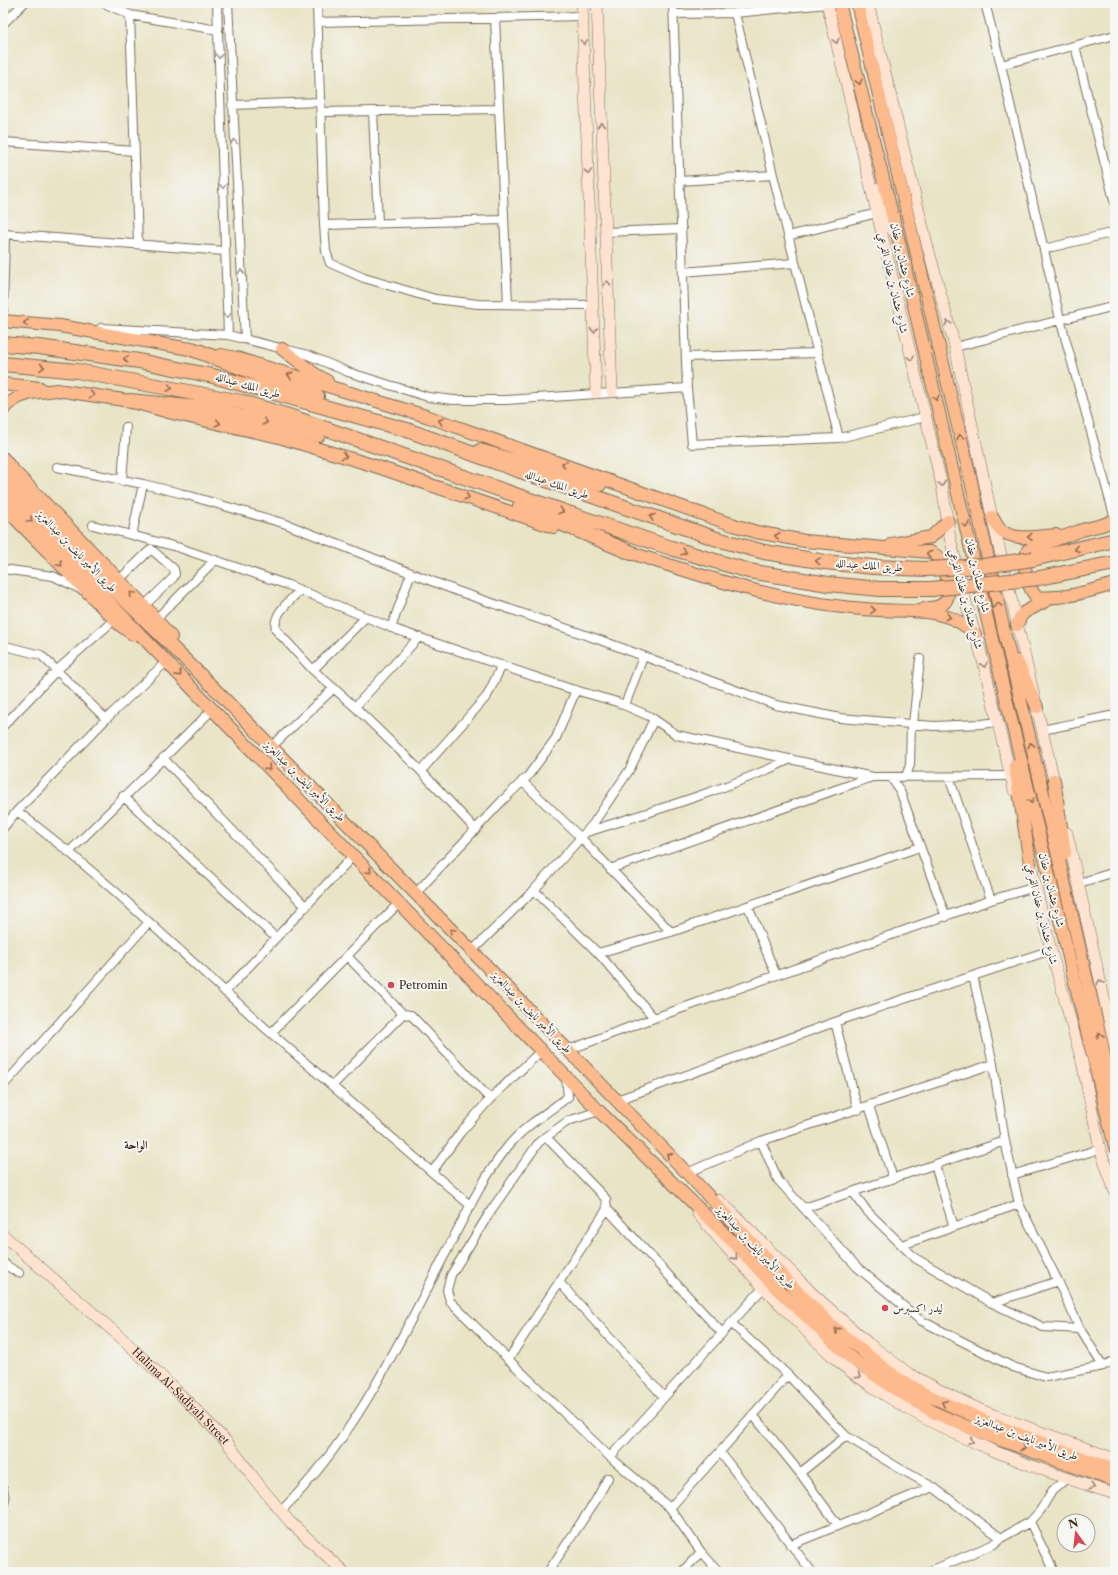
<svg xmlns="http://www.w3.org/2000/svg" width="1118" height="1575" font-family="'Libre Caslon Text',Amiri,serif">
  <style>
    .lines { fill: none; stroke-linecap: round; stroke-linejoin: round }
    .street-casing { stroke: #786b59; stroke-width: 10 }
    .secondary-casing { stroke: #786b59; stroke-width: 12 }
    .primary-casing { stroke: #786b59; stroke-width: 14 }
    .highway-casing { stroke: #786b59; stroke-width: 16 }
    .street { stroke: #fff; stroke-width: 8 }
    .secondary { stroke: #fee3d1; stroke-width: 11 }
    .primary { stroke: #fcba8d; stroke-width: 12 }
    .highway { stroke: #fcba8d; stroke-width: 14 }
    .highway-bridge-casing { stroke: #786b59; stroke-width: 16; stroke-linecap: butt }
    .highway-bridge { stroke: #fcba8d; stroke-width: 14 }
    .oneway { stroke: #9c8678 }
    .oneway2 { stroke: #a79f9a }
    .oneway3 { stroke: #926b50 }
    .poi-dot { fill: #d1495b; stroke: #f6f6f2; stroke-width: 1.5 }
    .labels { text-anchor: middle; stroke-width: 4; stroke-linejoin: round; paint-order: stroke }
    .street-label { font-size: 11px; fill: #3b2a1e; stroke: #f6f6f2 }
    .poi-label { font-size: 11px; fill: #3b2a1e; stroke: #f6f6f2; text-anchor: start }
    .neighbourhood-label { font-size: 12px; font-weight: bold; fill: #3b2a1e; stroke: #f6f6f2 }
  </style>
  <rect width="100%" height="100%" fill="#f6f6f2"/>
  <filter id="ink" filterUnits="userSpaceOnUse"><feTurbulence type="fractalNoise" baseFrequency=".025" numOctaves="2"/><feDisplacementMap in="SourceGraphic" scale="8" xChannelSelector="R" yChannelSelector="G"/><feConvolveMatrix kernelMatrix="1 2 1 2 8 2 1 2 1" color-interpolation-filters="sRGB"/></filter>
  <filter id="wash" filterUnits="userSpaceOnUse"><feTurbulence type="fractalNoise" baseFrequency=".012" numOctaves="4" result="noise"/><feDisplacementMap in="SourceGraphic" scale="16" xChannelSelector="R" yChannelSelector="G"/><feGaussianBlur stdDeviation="0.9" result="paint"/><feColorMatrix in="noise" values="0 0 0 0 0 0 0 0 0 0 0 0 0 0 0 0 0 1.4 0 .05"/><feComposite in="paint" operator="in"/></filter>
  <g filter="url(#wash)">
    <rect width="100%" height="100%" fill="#e9e4c6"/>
  </g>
  <g filter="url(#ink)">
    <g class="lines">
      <defs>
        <path id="street" d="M104,3L130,15L218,30
          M228,3L245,339
          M317,3L324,225L326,251L330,263L364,278L435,299L478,304L593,305
          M673,3L687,388L692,444L839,438L925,417
          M985,3L1001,65L1060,319L1115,519
          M735,13L773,175L839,438
          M674,14L735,13L827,4
          M130,15L138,244
          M495,18L508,304
          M318,22L583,16
          M3,24L24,3
          M1075,46L1115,204
          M1001,65L1115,35
          M232,105L320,102
          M373,111L378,223
          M321,112L498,109
          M3,142L135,151
          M680,181L773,175
          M324,225L503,220
          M605,232L682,229
          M3,234L224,251
          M788,236L877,213
          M1044,249L1115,232
          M683,272L795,263
          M3,311L5,235
          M101,328L228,335L217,3
          M228,335L308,355L348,372L428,397L454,400H506L687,388
          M955,347L1115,306
          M686,357L817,353
          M57,467L143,484L180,493L286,524L457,591L600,640L776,705L840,718L934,726L982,724L997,722
          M122,481L126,427
          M93,525L177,547L288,585L397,630L568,688L617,702L649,716L677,735L873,777L1010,776
          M132,535L143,484
          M3,569L53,576L82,590
          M119,580L151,549L174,569L175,574L173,578L144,606
          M300,590C290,601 272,614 276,630L313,670L355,707L421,771L476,830
          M156,619L215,560
          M391,628L411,573
          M3,647H9L41,655L106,719
          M313,670L366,617
          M625,705L643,657
          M355,707L419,637
          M913,724L920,659
          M3,726L57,670L114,620
          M1042,730L1115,715
          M271,747L334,688
          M163,758L306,907
          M421,771L487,696L502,665
          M906,776L910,765L911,724
          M891,777L900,791L946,917
          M949,777L991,900
          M522,781L581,838L671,932
          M123,796L276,938
          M17,811L69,852L117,893L264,1027L471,1206
          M3,828L17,811L106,719L167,661
          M587,832C656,810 725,790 791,759
          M69,852L212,710
          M610,869L872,777
          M1079,883L1115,872
          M534,890L598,953L654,1018
          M416,893L501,802L528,776L556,738L576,690
          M748,906L776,975
          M472,951L534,890L593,824L630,769L654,719
          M598,953L671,932L920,847
          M347,956L403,1014L411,1015L490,1099
          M973,976L993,1064L1005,1141L1019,1204L1058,1281L1080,1329L1103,1366
          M225,992L354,855
          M835,1022L858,1110
          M271,1033L400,902
          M568,1050L654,1018L991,900L1035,887
          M3,1086L149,922
          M332,1086L403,1014
          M617,1100L835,1022L1051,950
          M869,1106L893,1178
          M599,1111L568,1121L539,1142L492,1209L451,1275L447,1290L450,1301L513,1364L610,1457L670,1508L701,1552L719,1572
          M761,1141L778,1180L857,1267L920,1320L1013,1367L1046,1377L1103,1366L1115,1360
          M935,1165L954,1227
          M432,1172L460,1133L490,1099L541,1051
          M687,1173L761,1141L993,1064
          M1012,1175L1100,1149
          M853,1192L867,1211L915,1258L992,1303L1043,1327L1080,1329
          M804,1208L1005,1141
          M607,1209L722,1333
          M902,1245L1019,1204
          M3,1262L7,1266L19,1273
          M559,1282L664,1397
          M992,1303L1058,1281
          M731,1323L788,1375L846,1436L897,1467L933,1487L1001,1538
          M508,1360L607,1209L606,1199L546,1137
          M753,1415L800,1473L838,1525
          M720,1452L812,1572
          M610,1457L763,1288
          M800,1473L846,1436
          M3,1488L5,1500L3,1507
          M670,1508L788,1375
          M281,1511C353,1440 396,1349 442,1260C462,1222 482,1178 509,1145C525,1126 548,1112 568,1097L566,1077
          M1030,1522L1054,1572
          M790,1545L933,1487
          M548,1572L596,1500L608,1478
          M682,1572L701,1552
          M928,1572L994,1544L1001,1538L1030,1522L1040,1511L1052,1491L1066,1479"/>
        <g id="secondary">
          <path d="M582,3L596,393"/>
          <path d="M597,3L612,392"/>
          <path d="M827,3L942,486L950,538L968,610L982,657L1014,790"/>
          <path d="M868,3L927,244L955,347L992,517L1056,789"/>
          <path d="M878,188L887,220L893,231"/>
          <path d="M1067,833L1115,1047"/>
          <path d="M1028,854L1051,950L1082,1062L1100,1149L1115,1192"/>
          <path d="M718,1200L732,1212L813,1294L868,1343L908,1373L949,1395L983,1411L1115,1459"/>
          <path d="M697,1213C727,1249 759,1284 793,1317C808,1333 824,1349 841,1364C854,1375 870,1385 885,1395C956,1440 1035,1469 1115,1494"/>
          <path id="s1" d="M3,1235L125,1341L181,1395L226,1441L260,1486L290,1522L344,1572"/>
        </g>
        <path id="primary" d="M839,3L899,242L1003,686L1115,1147
          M857,3L971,481L1004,631L1064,881L1115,1101
          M3,321L60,326L201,351
          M282,349L315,374L327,381
          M221,355L236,358L429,417L733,525
          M3,384L40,388
          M3,410L7,405L19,397L31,393L57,390L130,401L172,413L279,437L372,465L554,527
          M480,450L600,485
          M3,458L12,469L149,611L171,637
          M3,475L111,587L203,677L472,951L687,1173L793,1287L829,1323L861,1350L897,1378L923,1393L992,1424L1115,1470
          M3,492L599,1111L737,1246L777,1289L851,1358L890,1386L935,1413L987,1435L1115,1481
          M3,506L120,625L134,635
          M992,517C995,521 997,527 1001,530C1015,542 1039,536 1056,535
          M1115,520L1102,525L1082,530L1035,547L1028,550C1022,565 1026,584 1036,597C1063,600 1089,591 1115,584
          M725,522L756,532L805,541L930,552C933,554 938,556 940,559C946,568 952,594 945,602C940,608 930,608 924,609
          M892,544L931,537L948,521
          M623,550C706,578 791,606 879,610C914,612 948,607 975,634
          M1017,625L1021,616L1025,612L1051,598
          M1017,661L1037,707
          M1015,766L1030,863
          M1054,780L1065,853"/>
        <path id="highway" d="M3,344L39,347L139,361L213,376L407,430L526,473L717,539L764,552L825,562L873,567L927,569
          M192,349L317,396
          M3,364L77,371L242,402L295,418L530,500L671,548L749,571L828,584L880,589H931
          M130,401L199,408L235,415L318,435
          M520,506L632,553
          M1033,559L1115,540
          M1039,578L1115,563"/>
      </defs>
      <!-- street casing -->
      <use href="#street" class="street-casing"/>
      <!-- secondary casing -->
      <use href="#secondary" class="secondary-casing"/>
      <!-- primary casing -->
      <use href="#primary" class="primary-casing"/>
      <!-- highway casing -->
      <use href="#highway" class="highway-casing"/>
      <!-- street -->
      <use href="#street" class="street"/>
      <!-- secondary -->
      <use href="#secondary" class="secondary"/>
      <!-- primary -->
      <use href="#primary" class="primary"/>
      <!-- highway -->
      <use href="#highway" class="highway"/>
      <defs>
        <path id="highway-bridge" d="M927,569L983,566L1033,559
          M931,589L1039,578"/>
      </defs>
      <!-- highway-bridge casing -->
      <use href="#highway-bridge" class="highway-bridge-casing"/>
      <!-- highway-bridge -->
      <use href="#highway-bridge" class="highway-bridge"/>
    </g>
    <!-- one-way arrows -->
    <defs><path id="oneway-chevron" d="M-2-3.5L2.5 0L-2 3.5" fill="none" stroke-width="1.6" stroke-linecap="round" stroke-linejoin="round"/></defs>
    <g class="oneway">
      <use href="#oneway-chevron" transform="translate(836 41) rotate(76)"/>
      <use href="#oneway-chevron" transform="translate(584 42) rotate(88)"/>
      <use href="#oneway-chevron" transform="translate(601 125) rotate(-92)"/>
      <use href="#oneway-chevron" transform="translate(588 172) rotate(88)"/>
      <use href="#oneway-chevron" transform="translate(607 283) rotate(-92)"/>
      <use href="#oneway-chevron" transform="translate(948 323) rotate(-105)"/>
      <use href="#oneway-chevron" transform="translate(594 330) rotate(88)"/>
      <use href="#oneway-chevron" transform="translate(911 358) rotate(77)"/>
      <use href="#oneway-chevron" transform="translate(942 484) rotate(78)"/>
      <use href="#oneway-chevron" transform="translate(984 665) rotate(77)"/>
      <use href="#oneway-chevron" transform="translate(1100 982) rotate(-102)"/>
      <use href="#oneway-chevron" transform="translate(735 1257) rotate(48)"/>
      <use href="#oneway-chevron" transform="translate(858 1376) rotate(36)"/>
      <use href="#oneway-chevron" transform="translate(971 1441) rotate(25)"/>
      <use href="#oneway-chevron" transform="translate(1092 1487) rotate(18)"/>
    </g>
    <g class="oneway2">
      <use href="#oneway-chevron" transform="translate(219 56) rotate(88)"/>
      <use href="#oneway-chevron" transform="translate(234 142) rotate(-93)"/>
      <use href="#oneway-chevron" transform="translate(223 186) rotate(88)"/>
      <use href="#oneway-chevron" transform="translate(241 272) rotate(-93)"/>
      <use href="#oneway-chevron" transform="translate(227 316) rotate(88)"/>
    </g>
    <g class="oneway3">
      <use href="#oneway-chevron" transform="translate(859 82) rotate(76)"/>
      <use href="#oneway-chevron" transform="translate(26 323) rotate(-175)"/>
      <use href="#oneway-chevron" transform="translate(126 359) rotate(-172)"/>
      <use href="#oneway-chevron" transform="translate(42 367) rotate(5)"/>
      <use href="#oneway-chevron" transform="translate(290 375) rotate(-163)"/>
      <use href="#oneway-chevron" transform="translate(170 388) rotate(11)"/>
      <use href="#oneway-chevron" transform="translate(92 395) rotate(9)"/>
      <use href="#oneway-chevron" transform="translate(936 398) rotate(77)"/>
      <use href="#oneway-chevron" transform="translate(441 421) rotate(-161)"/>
      <use href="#oneway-chevron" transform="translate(265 422) rotate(14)"/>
      <use href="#oneway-chevron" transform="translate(218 423) rotate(13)"/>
      <use href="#oneway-chevron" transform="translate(960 437) rotate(-103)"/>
      <use href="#oneway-chevron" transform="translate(344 456) rotate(16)"/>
      <use href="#oneway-chevron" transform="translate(564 464) rotate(-160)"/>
      <use href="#oneway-chevron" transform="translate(467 497) rotate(19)"/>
      <use href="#oneway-chevron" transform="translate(561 511) rotate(19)"/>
      <use href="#oneway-chevron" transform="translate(652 517) rotate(-161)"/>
      <use href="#oneway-chevron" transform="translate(30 520) rotate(46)"/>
      <use href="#oneway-chevron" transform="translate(966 525) rotate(77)"/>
      <use href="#oneway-chevron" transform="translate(777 536) rotate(-169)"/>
      <use href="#oneway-chevron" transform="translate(1030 537) rotate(178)"/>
      <use href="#oneway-chevron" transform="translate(1077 549) rotate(167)"/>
      <use href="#oneway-chevron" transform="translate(684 552) rotate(16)"/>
      <use href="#oneway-chevron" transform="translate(929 554) rotate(-163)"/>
      <use href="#oneway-chevron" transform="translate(818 561) rotate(-171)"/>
      <use href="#oneway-chevron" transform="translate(60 564) rotate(46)"/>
      <use href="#oneway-chevron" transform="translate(132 594) rotate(-134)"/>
      <use href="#oneway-chevron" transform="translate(998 605) rotate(-102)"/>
      <use href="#oneway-chevron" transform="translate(873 610) rotate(3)"/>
      <use href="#oneway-chevron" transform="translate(948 617) rotate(17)"/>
      <use href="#oneway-chevron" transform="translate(179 674) rotate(47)"/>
      <use href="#oneway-chevron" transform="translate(1031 745) rotate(-104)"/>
      <use href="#oneway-chevron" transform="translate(268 768) rotate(46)"/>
      <use href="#oneway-chevron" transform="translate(1031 801) rotate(76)"/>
      <use href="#oneway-chevron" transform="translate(369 871) rotate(46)"/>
      <use href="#oneway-chevron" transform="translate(452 931) rotate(-134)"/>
      <use href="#oneway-chevron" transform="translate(1100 1035) rotate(-103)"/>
      <use href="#oneway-chevron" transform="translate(669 1155) rotate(-134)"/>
      <use href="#oneway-chevron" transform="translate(837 1330) rotate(-140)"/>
      <use href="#oneway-chevron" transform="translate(944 1403) rotate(-155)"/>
      <use href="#oneway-chevron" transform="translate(1023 1448) rotate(20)"/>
    </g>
  </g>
  <!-- markers -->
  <g class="poi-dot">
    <circle cx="391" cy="985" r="4"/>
    <circle cx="885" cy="1308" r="4"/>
  </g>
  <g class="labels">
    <!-- street labels -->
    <g class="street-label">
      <text transform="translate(903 260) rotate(77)" y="4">شارع عثمان بن عفان</text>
      <text transform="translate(893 283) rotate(77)" y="4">شارع عثمان بن عفان الفرعي</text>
      <text transform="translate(248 385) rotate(16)" y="4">طريق الملك عبدالله</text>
      <text transform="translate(557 484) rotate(19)" y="4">طريق الملك عبدالله</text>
      <text transform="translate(77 551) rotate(46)" y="4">طريق الأمير نايف بن عبدالعزيز</text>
      <text transform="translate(869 565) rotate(4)" y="4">طريق الملك عبدالله</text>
      <text transform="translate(978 575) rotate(77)" y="4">شارع عثمان بن عفان</text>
      <text transform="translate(966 599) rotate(75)" y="4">شارع عثمان بن عفان الفرعي</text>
      <text transform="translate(305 781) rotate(45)" y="4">طريق الأمير نايف بن عبدالعزيز</text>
      <text transform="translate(1052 890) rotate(76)" y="4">شارع عثمان بن عفان</text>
      <text transform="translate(1042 914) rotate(76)" y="4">شارع عثمان بن عفان الفرعي</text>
      <text transform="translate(532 1012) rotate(46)" y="4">طريق الأمير نايف بن عبدالعزيز</text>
      <text transform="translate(756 1247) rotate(47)" y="4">طريق الأمير نايف بن عبدالعزيز</text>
      <text dy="4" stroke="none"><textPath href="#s1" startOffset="240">Halima Al-Sadiyah Street</textPath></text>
      <text transform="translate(1027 1437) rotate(21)" y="4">طريق الأمير نايف بن عبدالعزيز</text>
    </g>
    <!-- poi labels -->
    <g class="poi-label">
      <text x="399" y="989">Petromin</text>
      <text x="893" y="1312">ليدر اكسبرس</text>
    </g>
    <!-- neighbourhood labels -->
    <g class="neighbourhood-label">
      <text x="136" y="1149">الواحة</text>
    </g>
  </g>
  <!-- margin -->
  <rect width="1118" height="1575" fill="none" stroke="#f6f6f2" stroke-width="16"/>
  <!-- north arrow -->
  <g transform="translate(1076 1533) rotate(345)"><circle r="19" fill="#f6f6f2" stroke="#aba49d"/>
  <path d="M0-3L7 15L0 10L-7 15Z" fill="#d1495b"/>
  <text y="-6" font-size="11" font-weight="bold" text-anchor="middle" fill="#3b2a1e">N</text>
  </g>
</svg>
